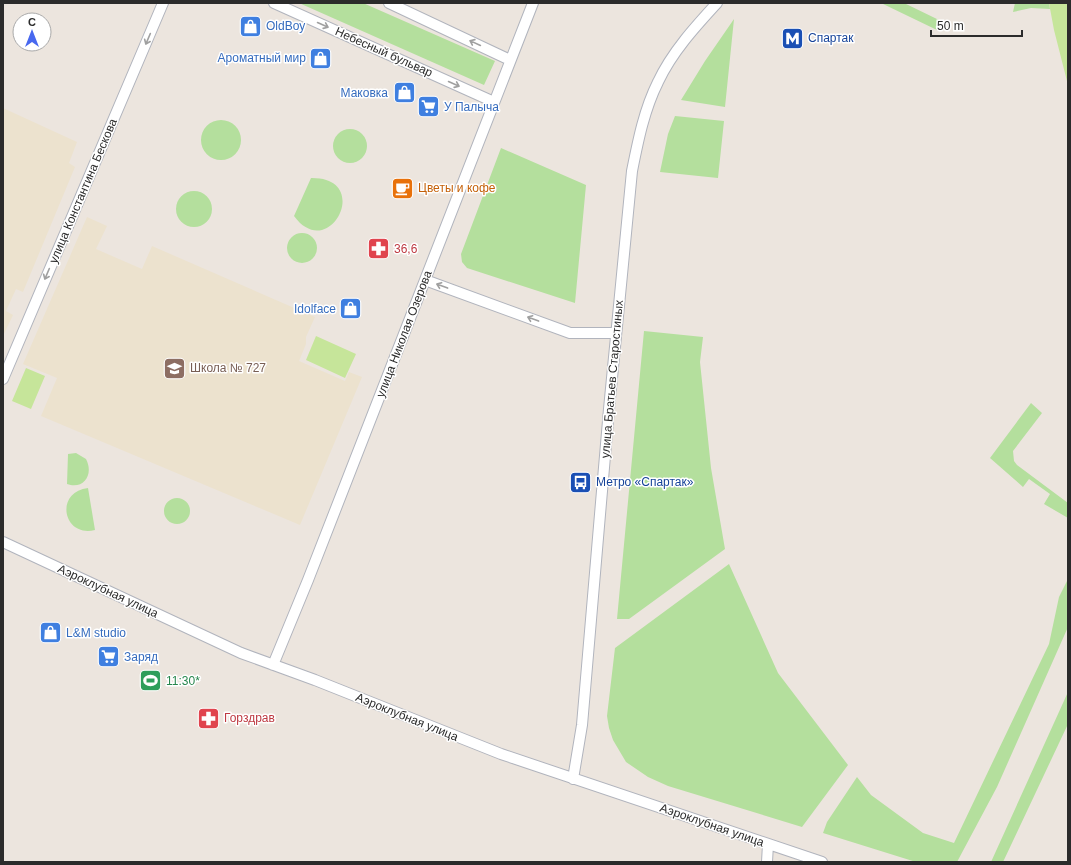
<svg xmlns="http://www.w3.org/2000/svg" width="1071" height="865" font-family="Arial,sans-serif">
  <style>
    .education { fill: #ece2ce }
    .green { fill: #b4df9d }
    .pitch { fill: #c6e59a }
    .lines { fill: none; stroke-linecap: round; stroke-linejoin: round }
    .minor-casing { stroke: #b1b4bd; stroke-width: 12 }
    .minor { stroke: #fff; stroke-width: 10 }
    .oneway { stroke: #a0a0a0 }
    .labels { text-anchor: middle; stroke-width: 3; stroke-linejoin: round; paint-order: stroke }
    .shop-label { font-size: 12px; fill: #366cbe; stroke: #fff; text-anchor: start }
    .transit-label { font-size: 12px; fill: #164399; stroke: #fff; text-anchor: start }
    .street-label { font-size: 12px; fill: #2b2b2b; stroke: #fff }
    .food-label { font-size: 12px; fill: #c56008; stroke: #fff; text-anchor: start }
    .health-label { font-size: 12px; fill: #be3a42; stroke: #fff; text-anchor: start }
    .education-label { font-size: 12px; fill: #785e54; stroke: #fff; text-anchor: start }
    .leisure-label { font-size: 12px; fill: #27864d; stroke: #fff; text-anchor: start }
  </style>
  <rect width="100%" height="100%" fill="#ece5de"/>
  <!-- education -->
  <path class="education" d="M3,108L77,142L69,163L75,167L23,292L16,289L6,311L13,315L3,336Z
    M87,217L107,226L96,249L142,269L152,246L315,317L306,337V344L299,361L345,381L349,372L362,377L300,525L41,416L57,378L23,364Z"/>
  <!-- green -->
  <path class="green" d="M299,3H363L495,61L484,85Z
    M881,3H904L939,20L937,30Z
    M1015,3H1049L1050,9L1031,8L1013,12Z
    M734,19L725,107L681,100L705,61Z
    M675,116L724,121L718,178L660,172L668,134Z
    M201 140a20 20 0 1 1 40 0a20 20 0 1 1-40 0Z
    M333 146a17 17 0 1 1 34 0a17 17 0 1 1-34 0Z
    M501,148L586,185L575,303L467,268L462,262L461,254Z
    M311,178C374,177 329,264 294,216Z
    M176 209a18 18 0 1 1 36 0a18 18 0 1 1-36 0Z
    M287 248a15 15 0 1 1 30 0a15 15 0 1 1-30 0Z
    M644,331L703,337L700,362L711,468L725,549L629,619H617Z
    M1031,403L1042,413L1013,451L1014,461L1017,465L1068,503V518L1044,504L1050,494L1029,479L1023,487L990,458Z
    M76,453L86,459C94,474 84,490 67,484L68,454Z
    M88,488L95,530C63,538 54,492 88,488Z
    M164 511a13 13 0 1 1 26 0a13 13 0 1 1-26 0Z
    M729,564L778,673L848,765L802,827L668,786L648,777L626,762L613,740L609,728L607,716L615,648Z
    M1068,579V627L997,787L957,862H916L823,833L827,822L857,777L871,795L923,833L954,843L1049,644L1059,597Z
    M1068,692V724L1003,862H991Z"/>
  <!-- pitch -->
  <path class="pitch" d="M1049,3H1068V85L1054,30Z
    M316,336L356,354L345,378L306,360Z
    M26,368L45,376L31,409L12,401Z"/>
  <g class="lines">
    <defs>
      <path id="minor" d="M274,3L494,102
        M389,3L510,60
        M425,280L570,333H616
        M3,379L163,3
        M3,542L241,653L315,680L501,754L822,862
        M273,665L308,580L533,3
        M573,779L582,725L609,409L632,171C638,141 644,110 658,82C672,52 695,27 717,3
        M767,862L768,844"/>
    </defs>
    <!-- minor casing -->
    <use href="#minor" class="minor-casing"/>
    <!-- minor -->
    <use href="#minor" class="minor"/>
  </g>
  <!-- one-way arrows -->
  <defs><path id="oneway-shaft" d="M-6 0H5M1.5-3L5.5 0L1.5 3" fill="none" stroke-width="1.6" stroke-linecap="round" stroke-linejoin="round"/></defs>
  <g class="oneway">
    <use href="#oneway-shaft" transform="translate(323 25) rotate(24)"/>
    <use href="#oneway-shaft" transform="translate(148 39) rotate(113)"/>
    <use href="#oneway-shaft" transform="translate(475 43) rotate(-155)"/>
    <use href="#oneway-shaft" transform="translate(454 84) rotate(24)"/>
    <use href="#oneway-shaft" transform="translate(47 274) rotate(113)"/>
    <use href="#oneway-shaft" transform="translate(442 286) rotate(-160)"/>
    <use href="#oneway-shaft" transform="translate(533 319) rotate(-160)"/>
  </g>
  <!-- icons -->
  <defs>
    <symbol id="shop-square" viewBox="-11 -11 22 22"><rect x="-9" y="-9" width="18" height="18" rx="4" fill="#3f7fe0" stroke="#fff"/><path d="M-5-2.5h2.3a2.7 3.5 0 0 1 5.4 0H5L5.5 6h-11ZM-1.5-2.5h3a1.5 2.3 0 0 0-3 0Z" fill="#fff"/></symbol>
    <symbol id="metro-square" viewBox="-11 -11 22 22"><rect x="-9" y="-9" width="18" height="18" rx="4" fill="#1a4fb4" stroke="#fff"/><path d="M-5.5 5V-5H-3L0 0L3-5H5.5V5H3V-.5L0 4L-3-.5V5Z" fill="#fff"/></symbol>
    <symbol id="supermarket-square" viewBox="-11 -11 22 22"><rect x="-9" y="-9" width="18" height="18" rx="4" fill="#3f7fe0" stroke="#fff"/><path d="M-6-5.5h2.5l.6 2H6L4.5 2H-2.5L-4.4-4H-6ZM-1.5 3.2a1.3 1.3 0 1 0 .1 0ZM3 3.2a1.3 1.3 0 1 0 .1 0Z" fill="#fff"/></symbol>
    <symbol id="cafe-square" viewBox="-11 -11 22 22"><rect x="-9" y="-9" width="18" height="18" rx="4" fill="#e8710a" stroke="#fff"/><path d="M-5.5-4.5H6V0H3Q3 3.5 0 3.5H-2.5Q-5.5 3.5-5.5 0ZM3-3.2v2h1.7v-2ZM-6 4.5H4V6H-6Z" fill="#fff"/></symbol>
    <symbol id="pharmacy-square" viewBox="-11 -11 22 22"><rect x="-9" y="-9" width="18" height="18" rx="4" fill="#e0444e" stroke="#fff"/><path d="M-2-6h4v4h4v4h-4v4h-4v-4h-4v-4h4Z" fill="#fff"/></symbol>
    <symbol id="school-square" viewBox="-11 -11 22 22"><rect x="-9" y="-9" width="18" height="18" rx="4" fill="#8d6e63" stroke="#fff"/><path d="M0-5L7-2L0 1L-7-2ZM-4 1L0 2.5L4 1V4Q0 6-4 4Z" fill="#fff"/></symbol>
    <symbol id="bus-square" viewBox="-11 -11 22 22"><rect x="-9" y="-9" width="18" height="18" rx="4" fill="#1a4fb4" stroke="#fff"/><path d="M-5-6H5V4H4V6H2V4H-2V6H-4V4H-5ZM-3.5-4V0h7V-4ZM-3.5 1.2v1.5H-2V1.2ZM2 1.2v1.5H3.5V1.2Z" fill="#fff"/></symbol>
    <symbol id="stadium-square" viewBox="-11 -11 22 22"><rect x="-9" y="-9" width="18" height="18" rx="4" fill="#2e9e5b" stroke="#fff"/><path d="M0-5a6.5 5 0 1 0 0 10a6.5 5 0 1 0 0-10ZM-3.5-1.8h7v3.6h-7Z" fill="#fff"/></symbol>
  </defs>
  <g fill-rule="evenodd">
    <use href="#shop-square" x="238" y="14" width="25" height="25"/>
    <use href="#metro-square" x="780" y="26" width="25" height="25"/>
    <use href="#shop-square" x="308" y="46" width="25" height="25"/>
    <use href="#shop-square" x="392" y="80" width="25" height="25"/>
    <use href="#supermarket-square" x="416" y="94" width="25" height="25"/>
    <use href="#cafe-square" x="390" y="176" width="25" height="25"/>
    <use href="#pharmacy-square" x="366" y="236" width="25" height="25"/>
    <use href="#shop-square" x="338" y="296" width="25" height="25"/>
    <use href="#school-square" x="162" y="356" width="25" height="25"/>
    <use href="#bus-square" x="568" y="470" width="25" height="25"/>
    <use href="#shop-square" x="38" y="620" width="25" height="25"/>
    <use href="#supermarket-square" x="96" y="644" width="25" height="25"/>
    <use href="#stadium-square" x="138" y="668" width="25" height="25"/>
    <use href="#pharmacy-square" x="196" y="706" width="25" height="25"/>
  </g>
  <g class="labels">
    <!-- shop labels -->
    <g class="shop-label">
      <text x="266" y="30">OldBoy</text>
      <text x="306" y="62" text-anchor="end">Ароматный мир</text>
      <text x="388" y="97" text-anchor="end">Маковка</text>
      <text x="444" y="111">У Палыча</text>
      <text x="336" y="313" text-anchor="end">Idolface</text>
      <text x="66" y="637">L&amp;M studio</text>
      <text x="124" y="661">Заряд</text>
    </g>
    <!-- transit labels -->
    <g class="transit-label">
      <text x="808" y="42">Спартак</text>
      <text x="596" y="486">Метро «Спартак»</text>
    </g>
    <!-- street labels -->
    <g class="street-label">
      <text transform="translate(384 52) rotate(24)" y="4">Небесный бульвар</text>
      <text transform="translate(83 191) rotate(-67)" y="4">улица Константина Бескова</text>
      <text transform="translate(404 334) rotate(-69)" y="4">улица Николая Озерова</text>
      <text transform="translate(612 379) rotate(-85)" y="4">улица Братьев Старостиных</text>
      <text transform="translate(108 591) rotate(25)" y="4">Аэроклубная улица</text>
      <text transform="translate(407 717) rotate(22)" y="4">Аэроклубная улица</text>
      <text transform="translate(712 825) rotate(19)" y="4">Аэроклубная улица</text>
    </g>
    <!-- food labels -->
    <g class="food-label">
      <text x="418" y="192">Цветы и кофе</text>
    </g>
    <!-- health labels -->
    <g class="health-label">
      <text x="394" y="253">36,6</text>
      <text x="224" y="722">Горздрав</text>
    </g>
    <!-- education labels -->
    <g class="education-label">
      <text x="190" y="372">Школа № 727</text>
    </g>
    <!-- leisure labels -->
    <g class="leisure-label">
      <text x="166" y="685">11:30*</text>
    </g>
  </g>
  <!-- border -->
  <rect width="1071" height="865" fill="none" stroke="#2b2b2b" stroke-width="8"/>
  <!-- north arrow -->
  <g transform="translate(32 32)"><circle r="19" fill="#ffffff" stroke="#aaaaaa"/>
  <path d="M0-3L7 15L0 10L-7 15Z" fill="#4868ef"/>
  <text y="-6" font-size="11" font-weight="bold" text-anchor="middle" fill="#2b2b2b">С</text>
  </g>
  <!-- scale -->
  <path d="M931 30v6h91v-6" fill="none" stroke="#2b2b2b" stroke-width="2"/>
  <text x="937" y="30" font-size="12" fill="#2b2b2b" stroke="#ffffff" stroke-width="3" paint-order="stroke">50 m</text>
</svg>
